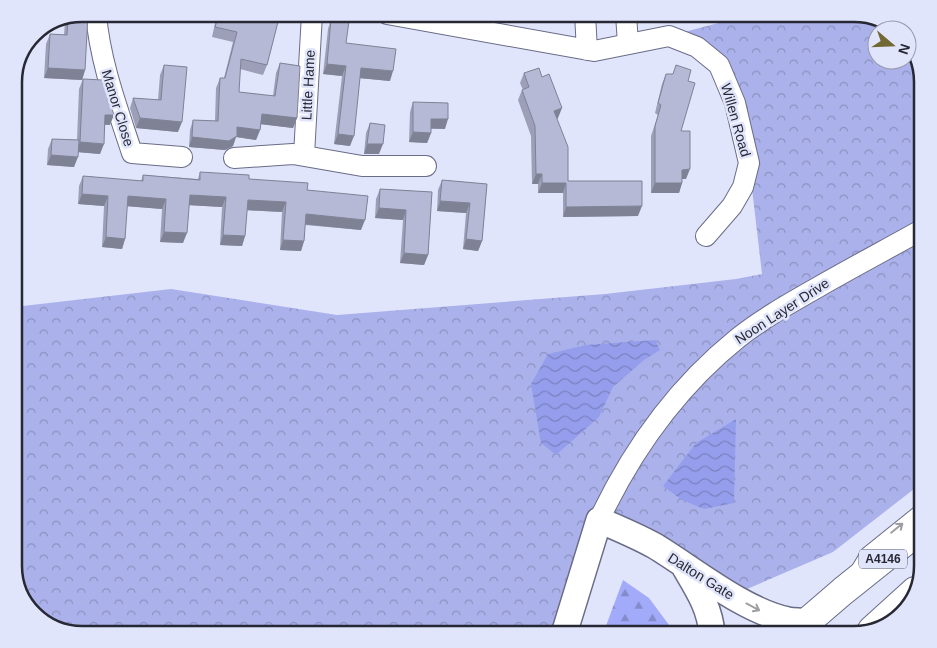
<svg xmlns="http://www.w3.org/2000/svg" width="937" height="648" font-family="Arial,sans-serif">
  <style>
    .forest { fill: url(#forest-firs) }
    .park { fill: url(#park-crowns) }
    .water { fill: url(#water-waves) }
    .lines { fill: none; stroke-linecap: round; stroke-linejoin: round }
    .service-casing { stroke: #696c86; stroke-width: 12 }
    .minor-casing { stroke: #696c86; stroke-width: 22 }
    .tertiary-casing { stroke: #696c86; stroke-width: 28 }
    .trunk-casing { stroke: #696c86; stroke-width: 30 }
    .service { stroke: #fff; stroke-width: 10 }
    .minor { stroke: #fff; stroke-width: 20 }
    .tertiary { stroke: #fff; stroke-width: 25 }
    .trunk { stroke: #fff; stroke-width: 28 }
    .wall { fill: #9c9fb7 }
    .shaded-wall { fill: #7f8295 }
    .building { fill: #b5b9d5; stroke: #7f8295 }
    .oneway { stroke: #9e9ea3 }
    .labels { text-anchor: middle; stroke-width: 5; stroke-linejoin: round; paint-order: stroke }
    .shield { fill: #e1e5fc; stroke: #5f616f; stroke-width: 1 }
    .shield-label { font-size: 12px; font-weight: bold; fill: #272833 }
    .street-label { font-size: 14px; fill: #272833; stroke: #e1e5fc }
    .rim { fill: none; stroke: #272833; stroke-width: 2.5 }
  </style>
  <defs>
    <pattern id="forest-firs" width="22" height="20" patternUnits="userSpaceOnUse" patternTransform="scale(1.25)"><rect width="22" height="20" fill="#a1abf9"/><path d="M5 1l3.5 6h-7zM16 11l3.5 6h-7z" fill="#838bca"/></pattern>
    <pattern id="park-crowns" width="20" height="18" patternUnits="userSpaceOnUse" patternTransform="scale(1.25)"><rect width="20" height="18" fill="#abb2eb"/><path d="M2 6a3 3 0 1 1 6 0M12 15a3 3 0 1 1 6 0" fill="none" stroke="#8b91bf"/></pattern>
    <pattern id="water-waves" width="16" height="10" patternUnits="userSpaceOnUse" patternTransform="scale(1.25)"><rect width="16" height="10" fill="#959eec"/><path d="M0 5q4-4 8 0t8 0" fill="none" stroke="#7a81c0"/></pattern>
  </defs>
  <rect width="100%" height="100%" fill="#e1e5fc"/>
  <!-- forest -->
  <path class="forest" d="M623,580L649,598L672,629L670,634H603Z"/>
  <!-- park -->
  <path class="park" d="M810,14H854L893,26L897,30H877V60H907V42L916,52L923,83V482L833,552L740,592L595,510L553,634H83L44,622L23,599L14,569V307L171,289L337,315L605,294L736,279L762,274L749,163L719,65L669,36L745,16Z"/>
  <!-- water -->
  <path class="water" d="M655,340L660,350L644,360L613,387L599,417L556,455L541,443L531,384L548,354L586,345Z
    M736,419L734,503L704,509L682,500L663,486L696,443Z"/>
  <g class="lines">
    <defs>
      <path id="service" d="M857,568L866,553L923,507"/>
      <path id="minor" d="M96,14C100,62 117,107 132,153L182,157
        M387,14L594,51L669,36L697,47L719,65L735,103L749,163L743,187L732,206L706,236
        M585,14L587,50
        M626,14L628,44
        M304,155L312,14
        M234,158L293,154L362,166H426
        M599,520C632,450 677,387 738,338C763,318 792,302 820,286C855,266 889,248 923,229"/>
      <path id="tertiary" d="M685,568C698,590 710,608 712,634
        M564,634L599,520C618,528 637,536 655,546C693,569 744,611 788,620C794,621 800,621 807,622"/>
      <path id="trunk" d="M872,630L915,591
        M793,634L843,591L923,527"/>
    </defs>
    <!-- service casing -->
    <use href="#service" class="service-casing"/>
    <!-- minor casing -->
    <use href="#minor" class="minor-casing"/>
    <!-- tertiary casing -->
    <use href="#tertiary" class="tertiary-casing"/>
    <!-- trunk casing -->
    <use href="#trunk" class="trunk-casing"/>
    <!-- service -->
    <use href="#service" class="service"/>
    <!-- minor -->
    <use href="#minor" class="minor"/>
    <!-- tertiary -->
    <use href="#tertiary" class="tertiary"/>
    <!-- trunk -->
    <use href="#trunk" class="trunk"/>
  </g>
  <!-- wall -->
  <path class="wall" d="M83,14L85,70L82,80L44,78L46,44L50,34L64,35L65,21Z
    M217,14H280L267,65L263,75L240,69L239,92L273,96L276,73L280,63L297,118L293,128L261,124L260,130L256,140L236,137L233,146L225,150L189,147L190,130L193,120L215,121L216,88L220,78H224L233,42L212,37Z
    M331,19L346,43L390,81L360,78L350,146L334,144L342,76L323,74L328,29Z
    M164,65L178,132L136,128L130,108L133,98L158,100L160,75Z
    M676,65L688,81L681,131L686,179H682V183L679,193H651V136L658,115L655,113L662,84L666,74H673Z
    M524,73L558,118L557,119L568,181L638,216L563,217V193H538V184H532L531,136L518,100L522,90H523L520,83Z
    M83,79L110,125H105L100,154L78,152L74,167L47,165L48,149L52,139L77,140L79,89Z
    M413,102L445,129H431V133L427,143L409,142L410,112Z
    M370,123L379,154H364L366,133Z
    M200,172L249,179L307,190L361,230L305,225L304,241L301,251L280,250L282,212L247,210L245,236L242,246L220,245L222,207L189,205L183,243L160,242L162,209L127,206L125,239L122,249L102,247L104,206L78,204L79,186L83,176L141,181L143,175L198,179Z
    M442,180L487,184L482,241L478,251L463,249L466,213L437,211L438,190Z
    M380,189L432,192L428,255L424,265L400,263L403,220L375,218L376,199Z"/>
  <!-- shaded-wall -->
  <path class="shaded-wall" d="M327,64L346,66L342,76L323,74Z
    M48,68L85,70L82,80L44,78Z
    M361,68L393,71L390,81L358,78Z
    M562,108L558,118L551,121L554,111Z
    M262,114L297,118L293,128L259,124Z
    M105,115H114L110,125L102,124Z
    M140,118L182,122L178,132L136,128Z
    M431,119H448L445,129L427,128Z
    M237,127L260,130L256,140L236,137L233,146L225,150L189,147L192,137Z
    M413,132L431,133L427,143L409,142Z
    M338,134L354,136L350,146L334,144Z
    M80,142L104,144L100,154L76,152Z
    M367,144H383L379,154H364Z
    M51,155L78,157L74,167L47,165Z
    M690,169L686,179H679L682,170Z
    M536,174H542L538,184H532Z
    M542,183H566L563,193H538Z
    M655,183H682L679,193H651Z
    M82,194L108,196L104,206L78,204Z
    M190,195L226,197L222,207L186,205Z
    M128,196L166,199L162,209L124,206Z
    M248,200L286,202L282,212L244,210Z
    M440,201L470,203L466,213L437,211Z
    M642,206L638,216L563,217L566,207Z
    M379,208L406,210L403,220L375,218Z
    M306,214L365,220L361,230L302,224Z
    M164,232L187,233L183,243L160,242Z
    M223,235L245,236L242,246L220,245Z
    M106,237L125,239L122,249L102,247Z
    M466,239L482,241L478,251L463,249Z
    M283,240L304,241L301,251L280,250Z
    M404,253L428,255L424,265L400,263Z"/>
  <!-- building -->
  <path class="building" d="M83,14H88L85,70L48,68L50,34L67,35L68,20Z
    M219,14H280L267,65L241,59L239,92L275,96L280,63L300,66L297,118L262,114L260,130L237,127V136L229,141L192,137L193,120L218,121L220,78H225L237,32L215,27Z
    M331,19L349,21L346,43L396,49L393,71L361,68L354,136L338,134L346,66L327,64Z
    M164,65L187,67L182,122L140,118L133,98L161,100Z
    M676,65L691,70L688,81L695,83L681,131H690V169L682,170V183H655V126L661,105L658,103L666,74H673Z
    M539,68L542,77L549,74L562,108L554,111L568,147V181H642V206L566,207V183H542V174H536L535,126L522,90L529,87L524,73Z
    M83,79L103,80L114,115H105L104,144L80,142Z
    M413,102L448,103V119H431V133L413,132Z
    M370,123L385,125L383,144H367Z
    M52,139L79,140L78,157L51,155Z
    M200,172L249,175V179L308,183L307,190L368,196L365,220L306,214L304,241L283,240L286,202L248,200L245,236L223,235L226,197L190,195L187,233L164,232L166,199L128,196L125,239L106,237L108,196L82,194L83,176L143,181V175L200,180Z
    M442,180L487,184L482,241L466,239L470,203L440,201Z
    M380,189L432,192L428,255L404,253L406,210L379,208Z"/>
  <!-- one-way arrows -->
  <defs><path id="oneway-shaft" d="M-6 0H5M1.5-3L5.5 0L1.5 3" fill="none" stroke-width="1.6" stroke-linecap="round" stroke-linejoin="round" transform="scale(1.25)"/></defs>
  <g class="oneway">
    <use href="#oneway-shaft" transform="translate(897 528) rotate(-39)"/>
    <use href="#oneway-shaft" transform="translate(753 607) rotate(28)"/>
  </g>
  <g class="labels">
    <!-- shield labels -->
    <rect class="shield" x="859" y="549.5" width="48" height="19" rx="4"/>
    <g class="shield-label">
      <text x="883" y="563">A4146</text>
    </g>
    <!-- street labels -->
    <g class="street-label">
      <text transform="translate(308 85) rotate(-87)" y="5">Little Hame</text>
      <text transform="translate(118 108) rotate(73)" y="5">Manor Close</text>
      <text transform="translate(736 120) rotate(74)" y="5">Willen Road</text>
      <text transform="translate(782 311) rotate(-33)" y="5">Noon Layer Drive</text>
      <text transform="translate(701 576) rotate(32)" y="5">Dalton Gate</text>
    </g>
  </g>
  <!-- crop -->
  <path d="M0 0H937V648H0ZM82 22H854A60 60 0 0 1 914 82V566A60 60 0 0 1 854 626H82A60 60 0 0 1 22 566V82A60 60 0 0 1 82 22Z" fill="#e1e5fc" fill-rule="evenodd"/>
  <path class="rim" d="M82 22H854A60 60 0 0 1 914 82V566A60 60 0 0 1 854 626H82A60 60 0 0 1 22 566V82A60 60 0 0 1 82 22Z"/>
  <!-- north arrow -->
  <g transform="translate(892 45) rotate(109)"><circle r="24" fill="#e1e5fc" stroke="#9799ac"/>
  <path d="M0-4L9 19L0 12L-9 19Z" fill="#726834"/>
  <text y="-8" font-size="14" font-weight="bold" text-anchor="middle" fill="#272833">N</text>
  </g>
</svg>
